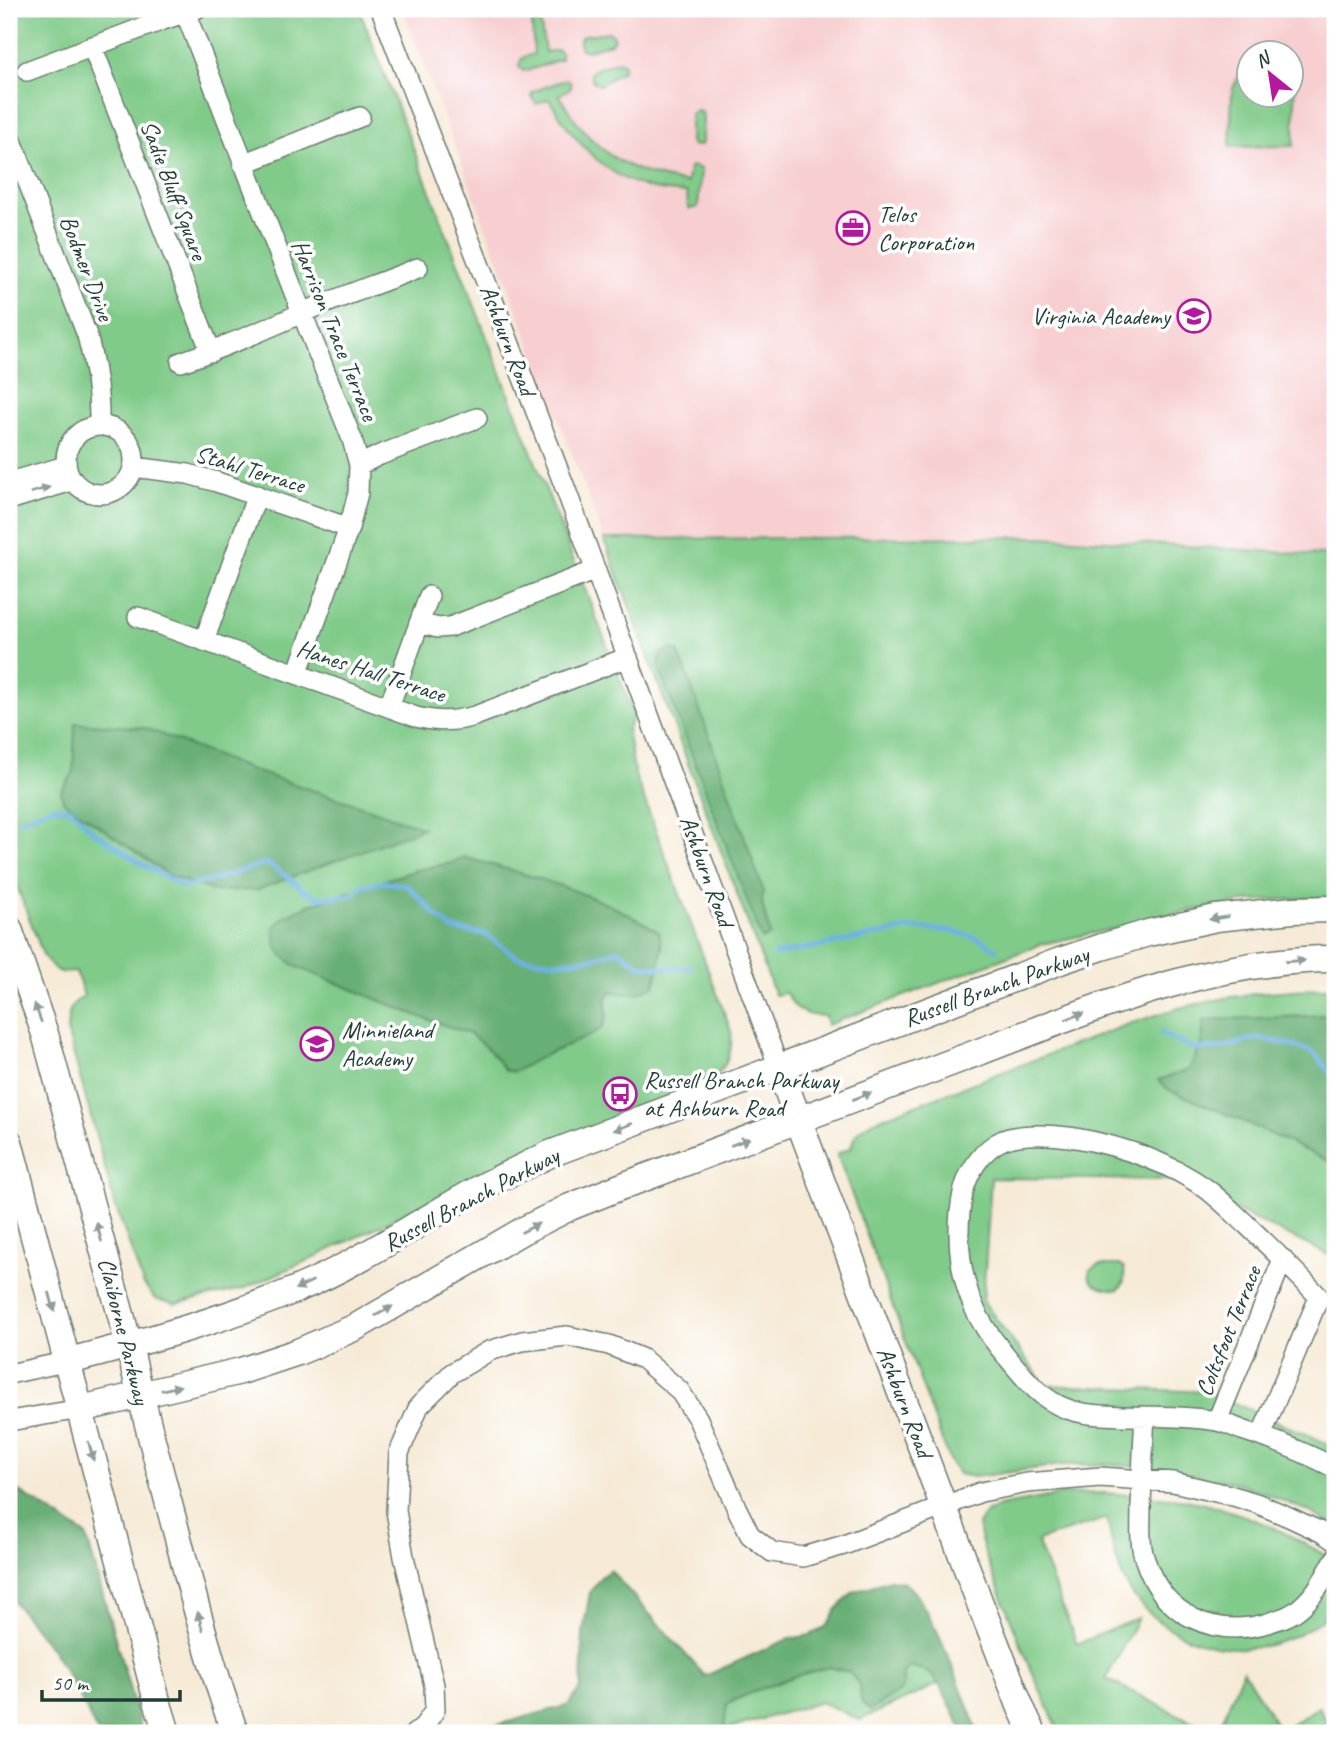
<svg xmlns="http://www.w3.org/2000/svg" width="1344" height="1742" font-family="Caveat,sans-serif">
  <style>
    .built { fill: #f7cfd0; fill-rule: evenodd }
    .green { fill: #80cb89; stroke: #50845e; stroke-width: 2 }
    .forest { fill: #68af75; stroke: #447654; stroke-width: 2 }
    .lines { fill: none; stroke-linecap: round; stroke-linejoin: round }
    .stream { stroke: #6db3e4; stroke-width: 5 }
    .street-casing { stroke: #6a7a6d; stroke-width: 22 }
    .secondary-casing { stroke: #6a7a6d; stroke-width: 29 }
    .street { stroke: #fff; stroke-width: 19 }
    .secondary { stroke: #fff; stroke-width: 26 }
    .oneway { fill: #8f9e9a }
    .labels { text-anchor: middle; stroke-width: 7; stroke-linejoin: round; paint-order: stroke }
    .street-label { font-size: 24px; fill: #1f3d34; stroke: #fff }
    .poi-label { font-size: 24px; fill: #1f3d34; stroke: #fff; text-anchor: start }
  </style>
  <rect width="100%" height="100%" fill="#fff"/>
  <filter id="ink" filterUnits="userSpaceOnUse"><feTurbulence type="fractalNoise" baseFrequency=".0143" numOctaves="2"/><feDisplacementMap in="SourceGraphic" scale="14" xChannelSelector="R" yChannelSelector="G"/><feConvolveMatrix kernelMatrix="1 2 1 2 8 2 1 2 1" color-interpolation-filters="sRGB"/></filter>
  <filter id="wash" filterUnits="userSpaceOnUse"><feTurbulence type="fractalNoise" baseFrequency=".00686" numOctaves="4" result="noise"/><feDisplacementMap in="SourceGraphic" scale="28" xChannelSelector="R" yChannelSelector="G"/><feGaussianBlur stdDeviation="1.57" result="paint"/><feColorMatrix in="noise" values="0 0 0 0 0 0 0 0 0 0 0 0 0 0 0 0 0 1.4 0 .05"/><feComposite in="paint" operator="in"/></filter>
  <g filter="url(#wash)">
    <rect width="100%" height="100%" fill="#f6ead6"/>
    <!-- built -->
    <path class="built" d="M403,9H1335V556L1045,537L604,539ZM1250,52H1292V94H1250Z"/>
    <!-- green -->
    <path class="green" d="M9,9H359L634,715L627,730L635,775L731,1031C733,1050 728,1065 714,1078L645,1106L441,1196L315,1257L243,1289L175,1304L155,1299L143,1283L116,1208L67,1030C68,1013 69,1005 84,996L76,972C58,974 55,971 44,957L9,866Z
      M531,9H541V25L545,52L558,50L561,53V59L527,71H523L519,67C520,56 525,57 534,54Z
      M609,32L614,35V40L611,43L586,51L581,49L579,44L581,37L585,35Z
      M618,61L624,64L623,71L600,85C593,83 592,80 590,74L593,70Z
      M1292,62H1296L1294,146L1230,147L1232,91L1243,66L1249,65L1250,94H1292Z
      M567,79L570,81L571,88L559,95C592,151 623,172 687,183L689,168L692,166L699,168L701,171L698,207L690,209L688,207L687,193C674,192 661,191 649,188C603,176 572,138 549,99L536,104L531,95L534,91Z
      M696,111L701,112L703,115L702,142L701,145L694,146L690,142V116L692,113Z
      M1045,537L1335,556V897L1250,901L1211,907L1158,917L1127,926L1042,944L827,1025L825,1016C804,1016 796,1011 786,993L775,995L604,539Z
      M1335,987V1015L1204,1020L1202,1041L1189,1071L1159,1080L1169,1090L1245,1122L1335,1164V1258L1172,1180L991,1178L983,1301L1045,1385L1209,1392L1335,1447V1526L1310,1512L1242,1484L1152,1468L1110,1464L1061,1465L974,1477L959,1474L950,1462L837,1154L851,1148C855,1129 862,1127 879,1119L1131,1023L1179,1008L1225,998L1268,992Z
      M1099,1265H1119L1124,1268C1125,1278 1125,1284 1117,1290C1105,1288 1086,1287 1090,1270Z
      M1103,1493C1129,1495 1154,1496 1179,1499C1235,1507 1288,1532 1335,1561V1609C1322,1620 1306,1631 1290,1638C1234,1663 1162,1641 1129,1589C1116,1568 1112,1542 1107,1518L1037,1541L1077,1644L1138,1618L1106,1679L1215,1733H1060C1038,1687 1018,1640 1000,1592C991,1570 981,1548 978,1524L986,1513L999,1506L1064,1494Z
      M910,1666L928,1671L939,1684L860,1720L821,1702L724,1730L727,1704L748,1694L792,1677L829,1667L849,1672L859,1682L862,1703L870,1709L896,1694L902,1688L903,1672Z
      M1243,1670L1280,1731L1319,1707L1333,1733H1217Z"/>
    <!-- forest -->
    <path class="forest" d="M670,649L678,651L686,671L763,890L762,903L770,935L762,940L659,668L660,654Z
      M75,723L145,728L254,771L376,811L423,828L257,890L214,891L170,876L63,801L61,791L73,774Z
      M463,857C530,875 600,894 659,932L662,948L655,985C637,994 631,996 612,991L606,998L607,1015L602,1028L593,1034L541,1057L514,1072L505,1070L490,1051L470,1034L421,1017L297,967C280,955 274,949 274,927L285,916L309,905L416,870L452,863Z
      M1335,1015V1164L1245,1122L1169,1090L1158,1080L1189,1070L1202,1042L1204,1020Z
      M9,1485L86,1535L142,1733H98L73,1684L51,1648L9,1596Z
      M610,1570L705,1676L786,1640L810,1635L827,1626L836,1610L853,1592L890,1580L904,1582L918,1596L937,1631L954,1670L978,1733H964L939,1684C930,1671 924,1670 910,1666L903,1672V1688L896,1694L870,1710L862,1703L858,1682L849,1672L829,1667L792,1677L748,1694L727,1704L724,1730L719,1733H478L486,1728L569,1705L581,1687L583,1632L590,1592L601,1577Z"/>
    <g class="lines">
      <!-- stream -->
      <path class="stream" d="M21,820L52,807L71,809L93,831L139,862L183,887L210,881L266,863L285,875L303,890L318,898L352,895L363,885L384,882L408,886L434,913L452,929L485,934L517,957L556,962L594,958L618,950L640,965L664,968H691
        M774,955L912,928L952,931L980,939L996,949
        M1161,1033L1194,1049L1223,1048L1256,1038L1288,1044L1313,1052L1329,1071L1335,1074"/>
    </g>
  </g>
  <g filter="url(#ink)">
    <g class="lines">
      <defs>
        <path id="street" d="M184,9L302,313L352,439L359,465L358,493L349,528L297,674
          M381,9L566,490L779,1068
          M92,46L211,352
          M27,71L163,20L196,9
          M9,133L87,335C95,365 100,394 99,426
          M243,164L360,117
          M181,362C222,348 262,331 302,313C340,297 380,283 418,268
          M66 460a34 34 0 1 1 68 0a34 34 0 1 1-68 0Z
          M359,465L380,455L477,418
          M134,467L188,474L217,482L349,528
          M9,482L66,466
          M9,500L72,481
          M138,617L416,717C437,722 454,722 475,716L628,657
          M419,623L438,628L450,627L596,570
          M204,641L257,495
          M389,707L429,596
          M9,1374L69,1361
          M1145,1416C1143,1446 1142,1477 1141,1507C1141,1524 1139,1543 1145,1560C1163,1615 1213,1639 1268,1623C1276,1620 1285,1618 1293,1613C1313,1600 1324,1579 1335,1559
          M9,1421L81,1409
          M1217,1421L1283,1259
          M1261,1436L1319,1297C1296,1272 1272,1249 1248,1226C1235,1214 1222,1201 1208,1190C1171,1163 1122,1146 1076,1138C1055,1135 1023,1132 1003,1140C982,1149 968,1172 963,1193C954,1237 960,1288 984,1326C992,1340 1003,1352 1013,1364C1024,1377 1036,1392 1051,1401C1074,1416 1100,1415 1127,1416C1155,1416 1191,1416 1217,1421C1226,1423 1234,1427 1242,1430C1274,1440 1306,1453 1335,1468
          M415,1733L421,1730L435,1710L434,1685L404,1557L396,1511L399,1453L419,1406L452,1373L489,1351L522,1341L567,1336L609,1345L643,1359L679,1390L698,1419L737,1509L750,1535L772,1552L803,1557L844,1545L981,1492L1027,1483L1100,1477L1173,1482L1233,1496L1256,1503L1289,1517L1323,1533L1335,1541"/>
        <path id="secondary" d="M9,929L45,1034L129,1345C143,1410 161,1474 178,1538C195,1604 212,1669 235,1733
          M779,1068L981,1606L1021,1708L1033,1733
          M9,1142C59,1328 109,1514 157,1701L167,1733
          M69,1361C146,1341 223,1320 297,1289C364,1261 424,1218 488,1184C508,1174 529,1164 550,1154L1060,961L1102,947L1148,933L1216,918L1293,910L1335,909
          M81,1409L241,1371L298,1352L356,1327L524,1230L570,1207L620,1187C735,1144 849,1101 963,1058C1083,1013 1204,959 1335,959"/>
      </defs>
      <!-- street casing -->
      <use href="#street" class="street-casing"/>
      <!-- secondary casing -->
      <use href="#secondary" class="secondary-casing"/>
      <!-- street -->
      <use href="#street" class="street"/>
      <!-- secondary -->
      <use href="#secondary" class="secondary"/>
    </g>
    <!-- one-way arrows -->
    <defs><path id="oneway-solid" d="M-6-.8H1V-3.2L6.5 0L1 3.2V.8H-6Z" transform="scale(1.75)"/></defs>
    <g class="oneway">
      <use href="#oneway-solid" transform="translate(40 490) rotate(-16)"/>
      <use href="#oneway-solid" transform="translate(1219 918) rotate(171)"/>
      <use href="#oneway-solid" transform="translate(1295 961) rotate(-4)"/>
      <use href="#oneway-solid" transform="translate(38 1013) rotate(-110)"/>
      <use href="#oneway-solid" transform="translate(1075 1016) rotate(-21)"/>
      <use href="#oneway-solid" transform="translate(862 1096) rotate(-21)"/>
      <use href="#oneway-solid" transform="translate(623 1127) rotate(159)"/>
      <use href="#oneway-solid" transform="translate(740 1142) rotate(-20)"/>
      <use href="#oneway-solid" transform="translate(530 1228) rotate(-27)"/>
      <use href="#oneway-solid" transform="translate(99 1232) rotate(-105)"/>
      <use href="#oneway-solid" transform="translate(304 1285) rotate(155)"/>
      <use href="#oneway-solid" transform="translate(52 1302) rotate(75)"/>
      <use href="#oneway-solid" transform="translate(384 1311) rotate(-29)"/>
      <use href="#oneway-solid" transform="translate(171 1388) rotate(-13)"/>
      <use href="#oneway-solid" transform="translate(91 1451) rotate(75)"/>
      <use href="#oneway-solid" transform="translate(200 1621) rotate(-105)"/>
    </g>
  </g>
  <!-- icons -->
  <defs>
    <symbol id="office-ring" viewBox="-11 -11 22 22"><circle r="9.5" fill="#fff" stroke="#b5179e" stroke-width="1.5"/><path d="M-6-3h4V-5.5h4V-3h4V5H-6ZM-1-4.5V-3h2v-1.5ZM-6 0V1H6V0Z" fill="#b5179e"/></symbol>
    <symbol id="school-ring" viewBox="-11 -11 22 22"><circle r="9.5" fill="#fff" stroke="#b5179e" stroke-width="1.5"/><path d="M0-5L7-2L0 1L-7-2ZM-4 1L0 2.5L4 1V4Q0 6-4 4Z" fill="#b5179e"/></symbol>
    <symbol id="bus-ring" viewBox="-11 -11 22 22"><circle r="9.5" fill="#fff" stroke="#b5179e" stroke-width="1.5"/><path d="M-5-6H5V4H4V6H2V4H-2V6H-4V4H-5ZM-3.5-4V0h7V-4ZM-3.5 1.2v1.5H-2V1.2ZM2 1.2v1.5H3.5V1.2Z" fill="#b5179e"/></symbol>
  </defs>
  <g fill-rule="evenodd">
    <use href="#office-ring" x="834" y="209" width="38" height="38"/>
    <use href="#school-ring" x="1175" y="297" width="38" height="38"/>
    <use href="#school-ring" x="298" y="1025" width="38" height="38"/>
    <use href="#bus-ring" x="601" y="1075" width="38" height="38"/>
  </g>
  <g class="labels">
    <!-- street labels -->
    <g class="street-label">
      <text transform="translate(174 190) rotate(69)" y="8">Sadie Bluff Square</text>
      <text transform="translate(87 268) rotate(69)" y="8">Bodmer Drive</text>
      <text transform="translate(335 330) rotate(68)" y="8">Harrison Trace Terrace</text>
      <text transform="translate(508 340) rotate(69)" y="8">Ashburn Road</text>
      <text transform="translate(250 469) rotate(17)" y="8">Stahl Terrace</text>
      <text transform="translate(371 671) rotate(18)" y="8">Hanes Hall Terrace</text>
      <text transform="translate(707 871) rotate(70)" y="8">Ashburn Road</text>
      <text transform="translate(996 986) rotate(-20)" y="8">Russell Branch Parkway</text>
      <text transform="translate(471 1199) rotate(-28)" y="8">Russell Branch Parkway</text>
      <text transform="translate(124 1331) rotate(76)" y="8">Claiborne Parkway</text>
      <text transform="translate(1228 1331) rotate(-68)" y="8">Coltsfoot Terrace</text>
      <text transform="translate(905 1402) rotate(69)" y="8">Ashburn Road</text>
    </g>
    <!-- poi labels -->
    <g class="poi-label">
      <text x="878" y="222">Telos<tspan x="878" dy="28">Corporation</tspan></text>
      <text x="1170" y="324" text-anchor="end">Virginia Academy</text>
      <text x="342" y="1038">Minnieland<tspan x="342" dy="28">Academy</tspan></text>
      <text x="644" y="1088">Russell Branch Parkway<tspan x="644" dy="28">at Ashburn Road</tspan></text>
    </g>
  </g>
  <!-- margin -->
  <rect width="1344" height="1742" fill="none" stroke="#fff" stroke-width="35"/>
  <!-- north arrow -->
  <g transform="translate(1270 74) rotate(330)"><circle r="33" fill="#ffffff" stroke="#a5b1ae" stroke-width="2"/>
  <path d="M0-5L12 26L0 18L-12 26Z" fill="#b5179e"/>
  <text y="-10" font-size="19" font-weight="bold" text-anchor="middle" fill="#1f3d34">N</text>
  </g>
  <!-- scale -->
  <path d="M42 1690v10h138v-10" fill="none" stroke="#1f3d34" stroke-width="3.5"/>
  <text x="52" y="1690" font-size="21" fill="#1f3d34" stroke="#ffffff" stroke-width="5" paint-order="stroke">50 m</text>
</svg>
